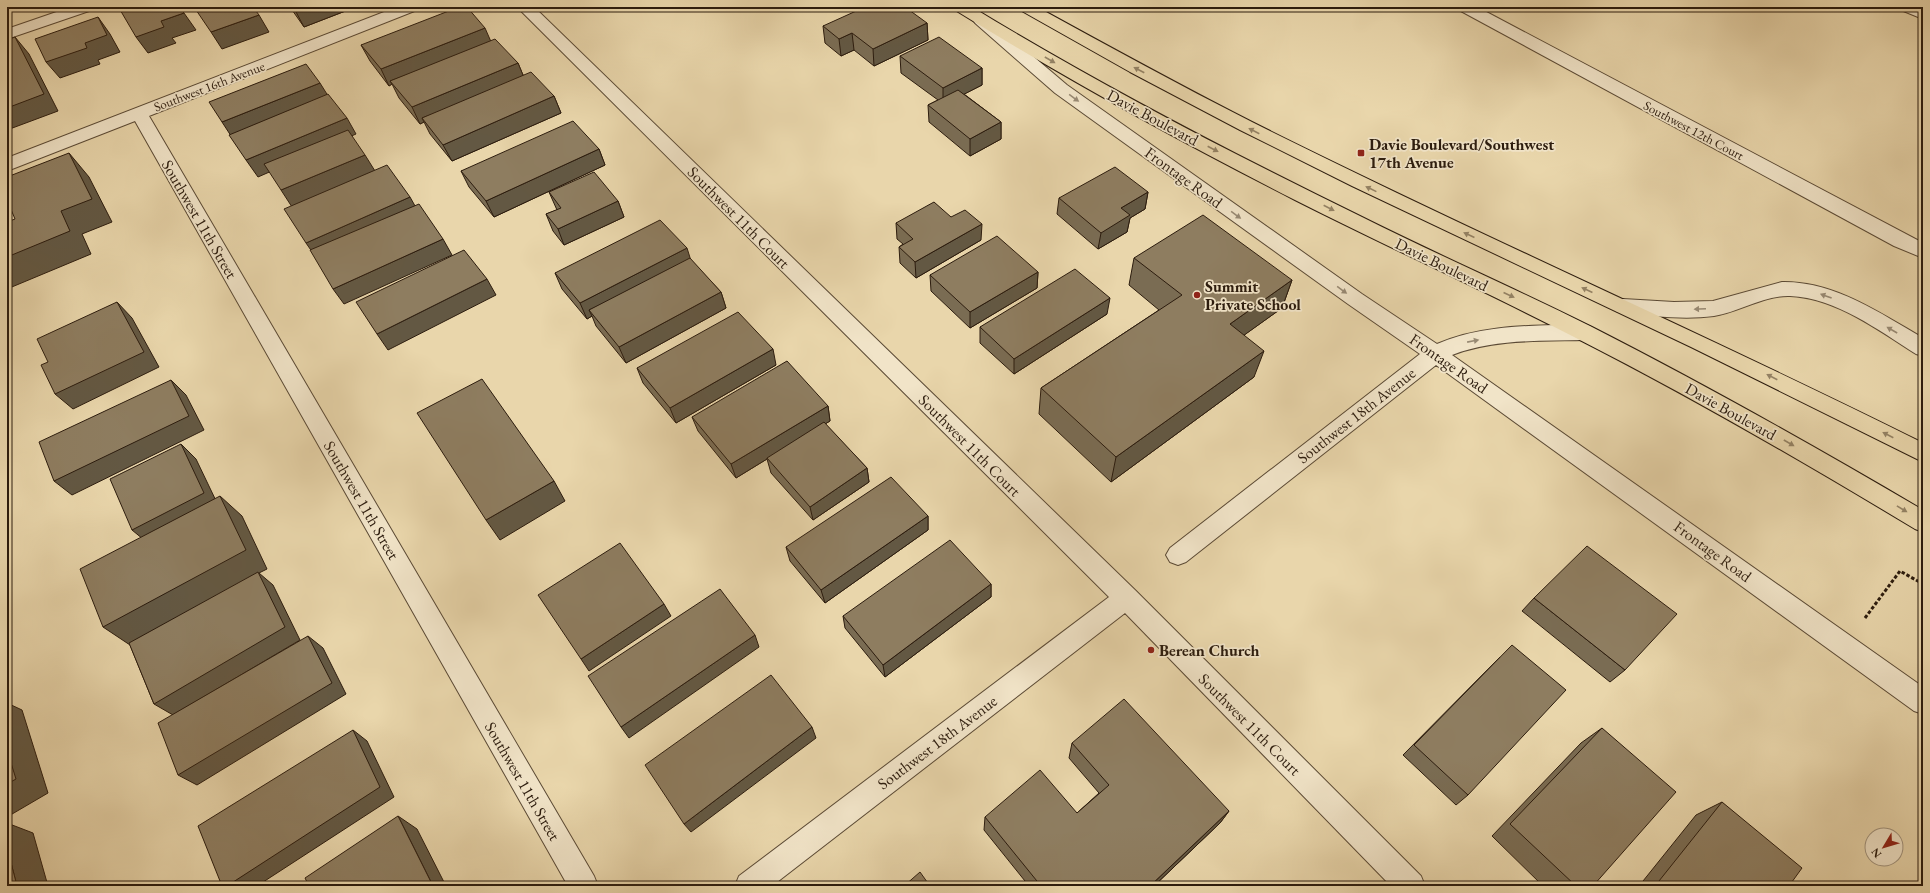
<svg xmlns="http://www.w3.org/2000/svg" width="1930" height="893" font-family="'EB Garamond',serif">
  <style>
    .lines { fill: none; stroke-linecap: round; stroke-linejoin: round }
    .minor-casing { stroke: #5b4a35; stroke-width: 2 }
    .major-casing { stroke: #2c1c0e; stroke-width: 2 }
    .path { stroke: #2c1c0e; stroke-width: 3; stroke-dasharray: 3.5 2; stroke-linecap: butt }
    .minor { fill: #f1e4c8; fill-rule: evenodd }
    .major { fill: #e9d6ab; fill-rule: evenodd }
    .wall { fill: #7a6c53; stroke: #2c1c0e }
    .shaded-wall { fill: #635843; stroke: #2c1c0e }
    .building { fill: #8e7d60; stroke: #2c1c0e }
    .oneway { fill: #948264 }
    .oneway2 { fill: #988a74 }
    .poi-dot { fill: #8f2418; stroke: #f1e4c8; stroke-width: 1.5 }
    .labels { text-anchor: middle; stroke-width: 3.5; stroke-linejoin: round; paint-order: stroke }
    .far-street-label { font-size: 13px; fill: #2c1c0e; stroke: #f1e4c8 }
    .street-label { font-size: 16px; fill: #2c1c0e; stroke: #f1e4c8 }
    .poi-label { font-size: 16px; font-weight: bold; fill: #2c1c0e; stroke: #f1e4c8; text-anchor: start }
  </style>
  <rect width="100%" height="100%" fill="#e9d6ab"/>
  <filter id="stains"><feTurbulence type="fractalNoise" baseFrequency=".005" numOctaves="4"/><feColorMatrix values="0 0 0 0 .2 0 0 0 0 .09 0 0 0 0 .02 0 0 0 .5 -.17"/></filter>
  <radialGradient id="worn" r=".72"><stop offset=".6" stop-color="#630" stop-opacity="0"/><stop offset="1" stop-color="#630" stop-opacity=".3"/></radialGradient>
  <g class="lines">
    <defs>
      <path id="minor" d="M71,7H94L92,10L7,39V29Z
        M397,7H419L417,10L149,116L594,876L598,886H568L135,121L7,171V158Z
        M517,7H534L1135,590L1421,876L1425,886H1391L1125,613L772,886H735L739,876L1109,597Z
        M1457,7H1477L1923,243V258L1894,246L1459,10Z
        M1899,7L1923,8V19L1901,10Z
        M981,15L987,17L1067,85L1362,294L1437,344C1483,324 1534,326 1584,324L1591,327L1594,332L1591,337L1584,340C1540,341 1493,339 1452,355L1923,687V714L1914,711L1436,365L1186,562L1178,565L1170,562L1166,555L1170,548L1420,354L1348,304L1055,93L975,23L973,20L975,17Z
        M1782,282C1834,281 1880,313 1923,338V356L1916,354C1878,330 1836,298 1790,296C1764,295 1739,312 1714,316C1684,320 1653,316 1623,313L1616,311L1613,306L1616,301L1623,299L1674,302L1713,301Z"/>
      <path id="major" d="M953,7H972C1098,84 1229,152 1362,217C1438,255 1516,289 1592,327C1704,384 1814,446 1923,510V532L1915,529C1804,462 1692,397 1576,338C1483,290 1388,247 1295,200C1179,141 1066,79 955,10Z
        M1018,7H1037C1108,46 1179,85 1252,122C1473,233 1701,332 1923,443V462L1691,347L1352,186L1240,130L1130,72L1020,10Z"/>
    </defs>
    <!-- minor casing -->
    <use href="#minor" class="minor-casing"/>
    <!-- major casing -->
    <use href="#major" class="major-casing"/>
    <!-- path -->
    <path class="path" d="M1865,618L1900,571L1923,584"/>
    <!-- minor -->
    <use href="#minor" class="minor"/>
    <!-- major -->
    <use href="#major" class="major"/>
  </g>
  <!-- wall -->
  <path class="wall" d="M290,7H346L348,10L304,27Z
    M927,23L928,40L874,66L854,50L841,56L825,43L823,26Z
    M491,41L518,63L523,75L554,96L561,113L452,161L430,134L424,122L420,124L399,98L392,84L389,86L370,61L361,45Z
    M900,56L982,68V85L964,94L1001,122V139L970,156L929,122L928,105L938,100L901,73Z
    M599,149L605,165L494,217L469,187L461,171Z
    M549,192L618,201L624,217L564,245L553,231L546,214L557,210Z
    M1148,192L1145,209L1130,218L1127,232L1098,249L1057,214L1059,198Z
    M951,217L981,240L916,278L900,263L899,247L903,244L897,239L896,223Z
    M1134,258L1292,280L1282,308L1244,335L1254,377L1111,482L1039,414L1041,388L1159,310L1129,285Z
    M690,259L721,292L726,308L626,363L596,326L592,316L587,319L562,289L555,273Z
    M1038,272L1037,288L970,328L931,291L930,275Z
    M1107,314L1014,374L980,343V327Z
    M776,365L676,423L643,383L637,368Z
    M828,406L830,421L825,424L867,468L869,482L813,520L771,473L767,459L736,478L698,431L692,417Z
    M928,516V530L825,603L790,561L786,547Z
    M991,584V597L885,677L845,628L843,616Z
    M1534,598L1625,670L1610,682L1522,611Z
    M1500,657L1468,795L1456,805L1403,755Z
    M1602,728L1593,886H1543L1492,836L1581,743Z
    M1072,743L1229,811L1220,823L1154,886H1029L984,830L985,817L1077,813L1099,793L1069,758Z
    M1722,802L1789,886H1639L1696,815Z"/>
  <!-- shaded-wall -->
  <path class="shaded-wall" d="M303,7H346L348,10L304,27L295,10Z
    M184,13L196,30L172,38L176,43L148,53L136,37L161,21Z
    M259,15L269,32L222,49L211,32Z
    M98,17L110,34L120,52L98,60L100,64L60,78L46,62L85,43Z
    M927,23L928,40L874,66L873,49Z
    M485,28L492,44L390,81L392,84L389,86L381,69Z
    M852,33L854,50L841,56L839,39Z
    M15,37L29,54L58,111L7,130V108Z
    M518,63L525,80L422,118L424,122L420,124L412,107Z
    M982,68V85L943,105V88Z
    M320,83L330,99L233,139L222,122Z
    M554,96L561,113L452,161L443,145Z
    M347,118L356,134L258,177L246,160Z
    M1001,122V139L970,156V139Z
    M599,149L605,165L494,217L486,201Z
    M69,153L89,177L112,222L82,234L91,254L7,289V257L61,211Z
    M365,155L375,171L292,207L281,190Z
    M1148,192L1145,209L1130,218L1127,232L1098,249L1101,233L1121,208Z
    M410,197L419,213L317,259L306,243Z
    M618,201L624,217L564,245L558,229Z
    M982,224L981,240L916,278L915,262Z
    M443,239L452,255L344,304L333,289Z
    M687,248L692,264L589,310L592,316L587,319L580,303Z
    M1038,272L1037,288L970,328V312Z
    M487,279L496,295L388,350L377,334Z
    M1292,280L1282,308L1222,351L1230,324Z
    M721,292L726,308L626,363L619,347Z
    M1110,298L1107,314L1014,374V359Z
    M117,302L132,318L159,367L73,409L55,394Z
    M773,349L776,365L676,423L670,408Z
    M1264,351L1254,377L1111,482L1116,457Z
    M171,380L186,395L204,430L72,495L54,481Z
    M828,406L830,421L768,459L767,458V459L736,478L731,464Z
    M181,444L196,459L219,507L149,544L132,530Z
    M867,468L869,482L813,520L810,507Z
    M554,481L565,501L500,540L486,520Z
    M220,496L242,516L267,569L259,573L273,585L300,640L173,715L154,704L130,645L103,627Z
    M928,516V530L825,603L821,590Z
    M991,584V597L885,677L883,665Z
    M664,604L671,616L589,671L581,659Z
    M755,635L759,647L629,738L621,727Z
    M308,636L323,648L346,694L197,785L178,775Z
    M7,703L22,710L48,793L7,817Z
    M812,727L816,738L691,832L684,824Z
    M353,730L367,741L394,797L257,886H227Z
    M1229,811L1220,823L1154,886H1150Z
    M398,816L417,829L446,886H433Z
    M7,823L33,833L48,886H17L7,847Z"/>
  <!-- building -->
  <path class="building" d="M122,7H180L184,13L161,21L164,27L136,37L119,8Z
    M194,7H253L259,15L211,32Z
    M293,7H303L295,10Z
    M459,7H467L485,28L381,69L361,45Z
    M865,7H905L927,23L873,49L852,33L839,39L823,26Z
    M98,17L107,35L85,43L87,48L46,62L35,39Z
    M15,37L44,94L7,108V40Z
    M939,37L982,68L943,88L900,56Z
    M495,39L518,63L412,107L390,81Z
    M306,64L320,83L222,122L209,102Z
    M531,72L554,96L443,145L422,118Z
    M958,90L1001,122L970,139L928,105Z
    M328,94L347,118L246,160L229,135Z
    M573,121L599,149L486,201L461,171Z
    M348,130L365,155L281,190L264,164Z
    M69,153L92,199L61,211L70,231L7,257V222L15,219L7,200V177Z
    M387,165L410,197L306,243L284,209Z
    M1115,167L1148,192L1121,208L1130,215L1101,233L1059,198Z
    M594,172L618,201L558,229L546,214L561,208L549,192Z
    M934,202L951,217L965,210L982,224L915,262L899,247L913,239L896,223Z
    M419,204L443,239L333,289L310,250Z
    M1203,215L1292,280L1230,324L1264,351L1116,457L1041,388L1182,295L1134,258Z
    M660,220L687,248L580,303L555,273Z
    M997,236L1038,272L970,312L930,275Z
    M464,250L487,279L377,334L356,302Z
    M690,258L721,292L619,347L589,310Z
    M1075,269L1110,298L1014,359L980,327Z
    M117,302L144,352L55,394L41,365L48,362L37,339Z
    M738,312L773,349L670,408L637,368Z
    M787,361L828,406L731,464L692,417Z
    M482,379L554,481L486,520L417,413Z
    M171,380L189,416L54,481L39,442Z
    M824,422L867,468L810,507L767,458Z
    M181,444L204,493L132,530L110,479Z
    M891,477L928,516L821,590L786,547Z
    M220,496L246,550L103,627L80,569Z
    M950,540L991,584L883,665L843,616Z
    M620,543L664,604L581,659L538,595Z
    M1587,546L1677,614L1625,670L1534,598Z
    M258,572L285,627L154,704L129,643Z
    M720,589L755,635L621,727L588,676Z
    M308,636L332,683L178,775L158,723Z
    M1512,645L1566,690L1468,795L1414,745Z
    M771,675L812,727L684,824L645,765Z
    M1124,699L1229,811L1150,886H1041L985,817L1040,770L1077,813L1109,785L1072,743Z
    M1602,728L1676,792L1593,886H1576L1510,824Z
    M353,730L380,787L227,886H222L198,826Z
    M7,750L16,779L7,784Z
    M1722,802L1802,868L1789,886H1655Z
    M398,816L433,886H309L305,878Z
    M7,847L17,886H7Z
    M920,872L930,886H904Z"/>
  <!-- one-way arrows -->
  <defs><path id="oneway-solid" d="M-6-.8H1V-3.2L6.5 0L1 3.2V.8H-6Z"/></defs>
  <g class="oneway">
    <use href="#oneway-solid" transform="translate(1050 60) rotate(30)"/>
    <use href="#oneway-solid" transform="translate(1139 70) rotate(-152)"/>
    <use href="#oneway-solid" transform="translate(1254 131) rotate(-153)"/>
    <use href="#oneway-solid" transform="translate(1213 149) rotate(27)"/>
    <use href="#oneway-solid" transform="translate(1371 189) rotate(-154)"/>
    <use href="#oneway-solid" transform="translate(1329 208) rotate(27)"/>
    <use href="#oneway-solid" transform="translate(1469 235) rotate(-155)"/>
    <use href="#oneway-solid" transform="translate(1587 290) rotate(-155)"/>
    <use href="#oneway-solid" transform="translate(1509 295) rotate(25)"/>
    <use href="#oneway-solid" transform="translate(1772 377) rotate(-153)"/>
    <use href="#oneway-solid" transform="translate(1888 435) rotate(-153)"/>
    <use href="#oneway-solid" transform="translate(1789 443) rotate(30)"/>
    <use href="#oneway-solid" transform="translate(1902 509) rotate(31)"/>
  </g>
  <g class="oneway2">
    <use href="#oneway-solid" transform="translate(1074 98) rotate(36)"/>
    <use href="#oneway-solid" transform="translate(1236 215) rotate(36)"/>
    <use href="#oneway-solid" transform="translate(1342 290) rotate(36)"/>
    <use href="#oneway-solid" transform="translate(1826 296) rotate(-160)"/>
    <use href="#oneway-solid" transform="translate(1700 309) rotate(178)"/>
    <use href="#oneway-solid" transform="translate(1892 330) rotate(-150)"/>
    <use href="#oneway-solid" transform="translate(1473 341) rotate(-11)"/>
  </g>
  <!-- markers -->
  <g class="poi-dot">
    <rect x="1357" y="149" width="8" height="8" rx="2"/>
    <circle cx="1197" cy="295" r="4"/>
    <circle cx="1151" cy="650" r="4"/>
  </g>
  <g class="labels">
    <!-- far-street labels -->
    <g class="far-street-label">
      <text transform="translate(209 86) rotate(-21)" y="5">Southwest 16th Avenue</text>
      <text transform="translate(1694 130) rotate(28)" y="5">Southwest 12th Court</text>
    </g>
    <!-- street labels -->
    <g class="street-label">
      <text transform="translate(1153 117) rotate(28)" y="6">Davie Boulevard</text>
      <text transform="translate(1184 177) rotate(36)" y="6">Frontage Road</text>
      <text transform="translate(739 217) rotate(45)" y="6">Southwest 11th Court</text>
      <text transform="translate(200 219) rotate(60)" y="6">Southwest 11th Street</text>
      <text transform="translate(1442 264) rotate(26)" y="6">Davie Boulevard</text>
      <text transform="translate(1449 363) rotate(35)" y="6">Frontage Road</text>
      <text transform="translate(1731 411) rotate(29)" y="6">Davie Boulevard</text>
      <text transform="translate(1356 415) rotate(-38)" y="6">Southwest 18th Avenue</text>
      <text transform="translate(970 445) rotate(45)" y="6">Southwest 11th Court</text>
      <text transform="translate(362 500) rotate(60)" y="6">Southwest 11th Street</text>
      <text transform="translate(1713 551) rotate(36)" y="6">Frontage Road</text>
      <text transform="translate(1250 724) rotate(45)" y="6">Southwest 11th Court</text>
      <text transform="translate(937 742) rotate(-37)" y="6">Southwest 18th Avenue</text>
      <text transform="translate(523 781) rotate(60)" y="6">Southwest 11th Street</text>
    </g>
    <!-- poi labels -->
    <g class="poi-label">
      <text x="1369" y="150">Davie Boulevard/Southwest<tspan x="1369" dy="18">17th Avenue</tspan></text>
      <text x="1205" y="292">Summit<tspan x="1205" dy="18">Private School</tspan></text>
      <text x="1159" y="656">Berean Church</text>
    </g>
  </g>
  <!-- margin -->
  <rect width="1930" height="893" fill="none" stroke="#e9d6ab" stroke-width="24"/>
  <rect x="8" y="8" width="1914" height="877" fill="none" stroke="#2c1c0e" stroke-width="2"/>
  <rect x="12" y="12" width="1906" height="869" fill="none" stroke="#2c1c0e"/>
  <!-- north arrow -->
  <g transform="translate(1884 847) rotate(232)"><circle r="19" fill="#f1e4c8" stroke="#a2947e"/>
  <path d="M0-3L7 15L0 10L-7 15Z" fill="#8f2418"/>
  <text y="-6" font-size="11" font-weight="bold" text-anchor="middle" fill="#2c1c0e">N</text>
  </g>
  <rect width="100%" height="100%" filter="url(#stains)"/>
  <rect width="100%" height="100%" fill="url(#worn)"/>
</svg>
